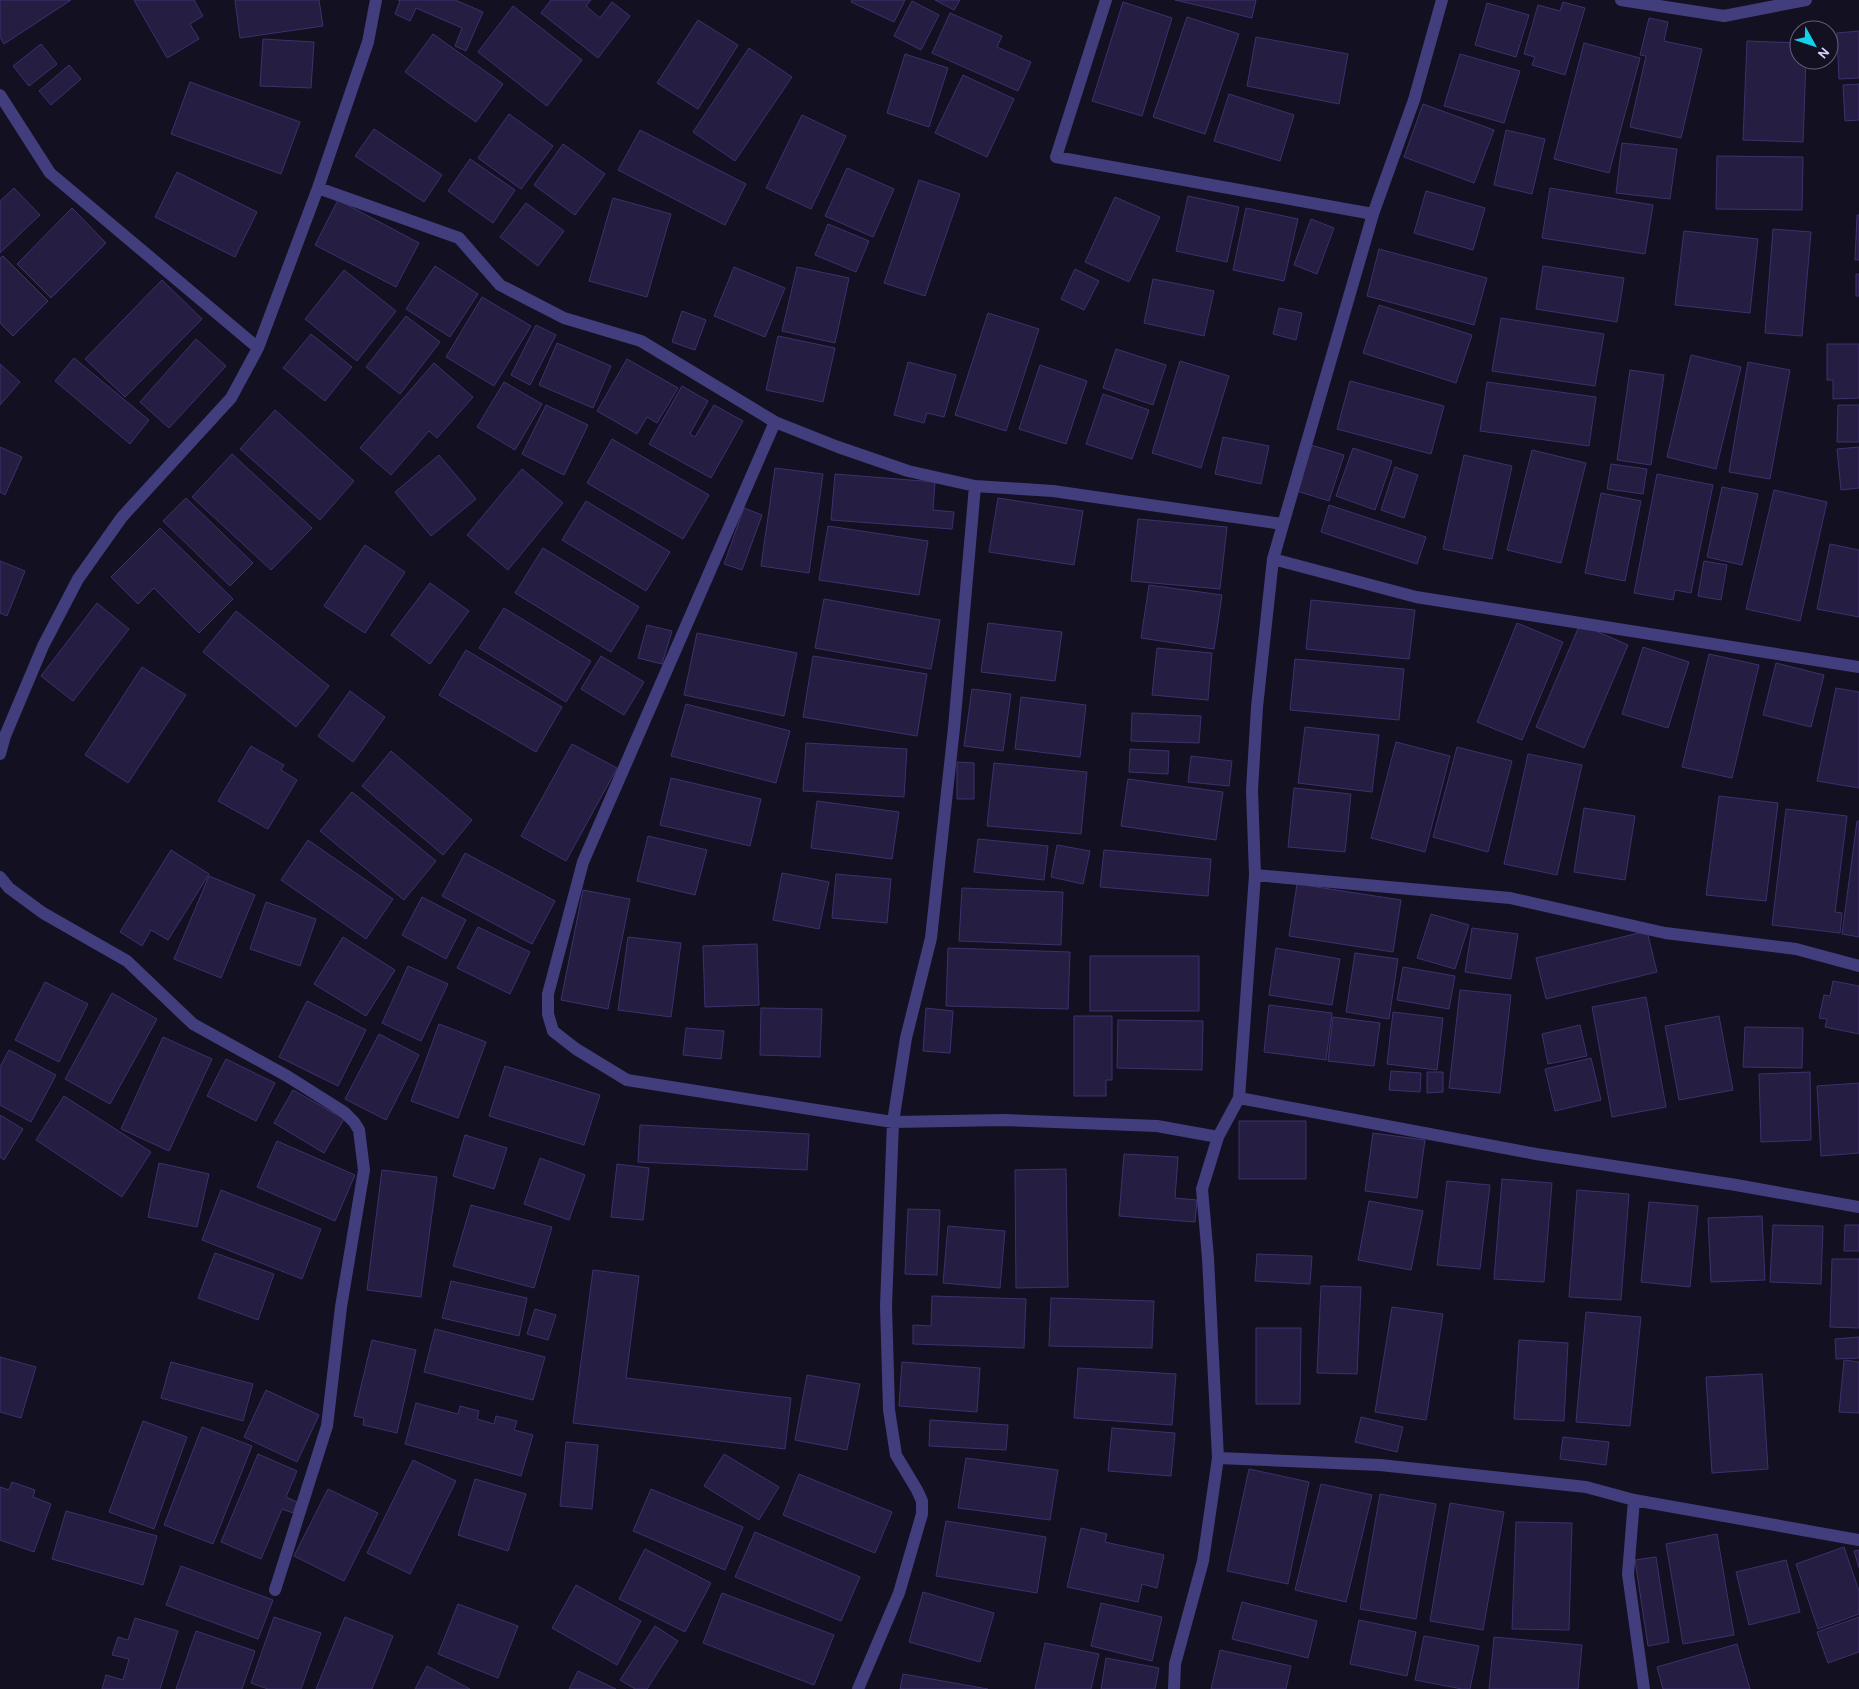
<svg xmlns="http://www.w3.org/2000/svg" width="1859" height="1689" font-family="Karla,sans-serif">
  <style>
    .building { fill: #251d42; stroke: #3e316c }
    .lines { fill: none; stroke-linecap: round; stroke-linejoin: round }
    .minor { stroke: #423e7e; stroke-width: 12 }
  </style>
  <rect width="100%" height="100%" fill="#131022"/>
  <!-- building -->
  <path class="building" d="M0,0H71L4,44L0,37Z
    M134,0H194L203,16L190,24L199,39L167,58Z
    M235,0H319L323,26L240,38Z
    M398,0H455L483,12L466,51L455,46L462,28L416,8L410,21L395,14L400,1Z
    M551,0H591L586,6L600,18L612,2L630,16L598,58L541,13Z
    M852,0H905L894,22L851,2Z
    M935,0H960L954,10Z
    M1175,0H1256L1252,18Z
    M912,1L939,15L921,50L894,36Z
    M1123,2L1172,18L1142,116L1092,101Z
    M1563,2L1585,8L1565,75L1532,65L1535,57L1524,54L1538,5L1560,11Z
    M1487,3L1529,15L1516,57L1475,45Z
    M513,6L582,60L547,106L478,52Z
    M950,13L1002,36L997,47L1031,62L1018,91L932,53Z
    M1187,17L1239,34L1205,134L1153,117Z
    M1649,18L1668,22L1664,41L1702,49L1681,138L1630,127L1646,56L1640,55Z
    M698,20L738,45L698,109L657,83Z
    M1859,31V78L1839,79L1837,33Z
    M433,34L503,84L476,122L405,72Z
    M1256,37L1348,54L1339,104L1247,86Z
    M263,39L314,42L311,88L260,86Z
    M1747,41L1799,43V60H1806L1803,142L1743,140Z
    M1584,43L1640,58L1609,173L1554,159Z
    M41,44L57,64L29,86L13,66Z
    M749,48L792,77L735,161L693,132Z
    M905,54L948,68L929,127L887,113Z
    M1460,54L1520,71L1504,123L1444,106Z
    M69,65L81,79L51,105L39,91Z
    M963,75L1014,99L987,157L935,133Z
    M190,82L300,122L281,174L171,134Z
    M1859,84V120L1845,121L1843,85Z
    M1229,94L1294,115L1280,161L1214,141Z
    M1423,104L1494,130L1474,183L1404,157Z
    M509,114L553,146L521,189L478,158Z
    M802,115L846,136L811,209L766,188Z
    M374,129L442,175L424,202L355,156Z
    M640,130L746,184L725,225L618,170Z
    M1506,130L1545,139L1532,194L1494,185Z
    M1622,143L1677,149L1670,199L1616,193Z
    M563,144L605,174L575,215L534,185Z
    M1717,156L1803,157L1802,210L1716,209Z
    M470,159L515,190L493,223L448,191Z
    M847,168L894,189L873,237L825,216Z
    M177,172L257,212L235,257L155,217Z
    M919,180L960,194L925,296L884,283Z
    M14,188L40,215L0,253V201Z
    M1550,188L1653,205L1645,254L1542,238Z
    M1426,191L1485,208L1473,250L1414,233Z
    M1188,196L1239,207L1227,262L1176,251Z
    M1115,197L1160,217L1129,282L1085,262Z
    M613,198L671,214L647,297L589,281Z
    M338,200L419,243L396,287L315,245Z
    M526,203L564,231L538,266L500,237Z
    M72,208L106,243L51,298L17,264Z
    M1246,208L1298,219L1284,281L1233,270Z
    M1857,215H1859V260H1855Z
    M1311,219L1334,228L1317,274L1294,265Z
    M828,224L869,241L856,272L815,255Z
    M1773,229L1811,232L1802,336L1765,333Z
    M1684,231L1758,239L1750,313L1675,305Z
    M1379,249L1487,278L1474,325L1367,296Z
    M3,256L48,301L13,336L0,323V258Z
    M435,266L478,294L450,337L406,309Z
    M1543,266L1624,278L1617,322L1536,309Z
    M734,267L785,288L765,337L714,316Z
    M797,267L849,278L835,343L782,331Z
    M1075,269L1099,281L1084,310L1061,299Z
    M344,270L396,311L357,361L305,319Z
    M1856,274H1859V296H1856Z
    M1153,279L1214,291L1204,336L1144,323Z
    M162,280L202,319L125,397L85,359Z
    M482,297L531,326L494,386L446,357Z
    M1379,305L1472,335L1456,383L1363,353Z
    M1279,308L1302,313L1296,340L1273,334Z
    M682,311L706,320L695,350L672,342Z
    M988,313L1039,329L1006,431L955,415Z
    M406,316L440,342L400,394L366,367Z
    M1501,318L1604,334L1595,386L1492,371Z
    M536,325L556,335L530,385L511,375Z
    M311,334L352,367L325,401L283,368Z
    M778,336L835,348L823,402L766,390Z
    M196,339L226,366L169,428L140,402Z
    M557,343L611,366L593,408L539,385Z
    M1827,344H1859V398L1833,399V380H1827Z
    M1116,349L1166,365L1153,405L1103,388Z
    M1691,355L1741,367L1716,469L1667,457Z
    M74,358L149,420L130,444L55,381Z
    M627,359L678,388L657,423L647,417L637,434L597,411Z
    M1180,361L1229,376L1201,468L1152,453Z
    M908,362L956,375L944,417L927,413L924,423L894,415Z
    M1748,362L1790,370L1770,479L1729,472Z
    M434,363L473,397L437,438L429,431L391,475L360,448Z
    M0,364L20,382L0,405Z
    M1040,365L1087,381L1066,444L1019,429Z
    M1630,370L1664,375L1651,465L1617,460Z
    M1350,381L1444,406L1431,454L1337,429Z
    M504,382L542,404L515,450L477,427Z
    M1487,382L1596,397L1589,446L1480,431Z
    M682,386L708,401L690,434L695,437L714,405L743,421L711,478L649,444Z
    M1103,394L1149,410L1132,459L1086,444Z
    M546,405L588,425L564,475L522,454Z
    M1838,405H1859V442H1837Z
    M275,410L354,481L320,520L240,449Z
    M1223,437L1269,446L1261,484L1215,474Z
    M612,439L709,495L683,539L587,483Z
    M1311,445L1344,455L1329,501L1297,491Z
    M0,447L22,457L5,495L0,492Z
    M1859,447V488L1841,490L1837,449Z
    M1353,448L1392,461L1375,510L1336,496Z
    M1532,450L1586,463L1561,563L1507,550Z
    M232,454L312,528L271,570L192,497Z
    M439,455L476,499L431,536L395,492Z
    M1464,455L1512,466L1492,559L1443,549Z
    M1611,464L1647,469L1643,494L1607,489Z
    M1395,467L1418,475L1404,518L1381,510Z
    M775,468L823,474L809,573L761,566Z
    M522,469L563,503L508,570L467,535Z
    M835,474L935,482L933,510L954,512L952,529L831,520Z
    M1657,474L1713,485L1691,593L1675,590L1673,600L1634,593Z
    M1722,487L1758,494L1742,565L1707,557Z
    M1774,490L1827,502L1800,621L1746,609Z
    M1601,493L1641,501L1625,581L1585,573Z
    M186,498L253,563L230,586L163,521Z
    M998,498L1083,511L1074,565L989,552Z
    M586,501L670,552L646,591L562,540Z
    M1329,505L1426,537L1417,564L1321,532Z
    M744,508L762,515L742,570L724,564Z
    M1138,519L1227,527L1220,589L1131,581Z
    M828,526L928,541L919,595L819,580Z
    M160,528L233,599L199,633L154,588L138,604L111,577Z
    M1830,544L1859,550V617L1817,609Z
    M365,545L405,572L365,633L324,606Z
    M543,548L639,607L611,652L515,593Z
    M0,561L25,571L7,616L0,613Z
    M1704,561L1727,565L1721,600L1698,596Z
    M430,583L469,611L430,664L391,635Z
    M1149,585L1222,595L1214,649L1141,638Z
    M824,599L940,620L931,669L815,648Z
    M1311,600L1415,610L1409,659L1306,649Z
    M97,603L129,629L73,701L41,676Z
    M504,608L591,661L566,702L479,648Z
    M236,611L329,686L296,727L203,652Z
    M988,623L1062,632L1055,681L981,672Z
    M1517,623L1563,642L1522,740L1477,722Z
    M1580,624L1628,645L1584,748L1536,727Z
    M647,625L672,631L662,664L638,658Z
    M697,633L797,653L784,716L684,695Z
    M1643,647L1689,662L1668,728L1622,714Z
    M1157,648L1212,653L1208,700L1152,695Z
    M466,650L562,707L536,752L439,695Z
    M1709,654L1759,665L1732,778L1682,767Z
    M601,656L644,682L624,715L581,689Z
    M813,656L927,674L917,736L803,717Z
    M1295,659L1404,669L1399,720L1290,710Z
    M1776,663L1824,675L1811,727L1763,715Z
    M142,667L186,695L128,783L85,755Z
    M1836,688L1859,692V788L1817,781Z
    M972,689L1011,694L1003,751L964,746Z
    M350,691L385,717L353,762L318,736Z
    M1021,697L1086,705L1080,757L1015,749Z
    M686,704L790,731L776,783L671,756Z
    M1132,713L1201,716L1199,743L1131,741Z
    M1305,727L1379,735L1372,792L1298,783Z
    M1396,742L1450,756L1425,852L1371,838Z
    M806,743L907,749L904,797L803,791Z
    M572,744L617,768L566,861L521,836Z
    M251,746L284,765L281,770L297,780L268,829L218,801Z
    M1457,747L1512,761L1488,852L1433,837Z
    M1130,749L1169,751L1168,774L1129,772Z
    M391,751L472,820L443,855L362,786Z
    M1528,754L1582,765L1557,875L1504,864Z
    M1191,756L1232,761L1229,786L1188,782Z
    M957,762L974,763V799H957Z
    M994,763L1087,772L1081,834L987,826Z
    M671,778L761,799L750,846L660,825Z
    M1128,779L1223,792L1216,840L1121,826Z
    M1294,788L1351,794L1345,852L1288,847Z
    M352,792L436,861L404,900L320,831Z
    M1719,796L1778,803L1766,901L1706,895Z
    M817,801L899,812L892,859L811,848Z
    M1584,808L1635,816L1625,880L1574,872Z
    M1786,809L1847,816L1835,912L1842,913L1840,933L1772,925Z
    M1857,821H1859V937L1842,934Z
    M648,836L707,850L695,895L637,881Z
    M978,839L1048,846L1044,880L974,872Z
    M308,840L393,899L366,939L281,880Z
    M1057,845L1090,851L1083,884L1051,877Z
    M171,850L209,874L168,940L151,930L142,946L120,932Z
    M1104,850L1211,859L1208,896L1100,887Z
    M465,853L555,901L532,944L442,896Z
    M782,873L829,882L819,929L773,920Z
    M836,874L891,879L887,923L832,918Z
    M209,876L255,895L221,978L174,959Z
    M1297,884L1401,900L1393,952L1289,936Z
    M962,888L1063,892L1061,945L959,941Z
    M583,890L630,899L608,1009L561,1000Z
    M422,897L466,920L446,959L402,935Z
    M266,902L316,919L300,966L250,949Z
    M1431,914L1469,925L1455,969L1417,958Z
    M478,927L530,952L510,994L457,968Z
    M1472,928L1518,934L1511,979L1465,972Z
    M1647,931L1657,972L1546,999L1536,958Z
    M343,937L395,970L366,1016L314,984Z
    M628,937L681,943L671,1017L618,1010Z
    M757,944L759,1005L705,1007L703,946Z
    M948,948L1070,952L1068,1009L946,1006Z
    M1276,948L1340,959L1332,1005L1269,995Z
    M1355,953L1398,959L1389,1019L1346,1012Z
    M1090,956H1199V1011H1090Z
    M408,966L448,984L421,1041L382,1023Z
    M1403,967L1455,976L1449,1009L1397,1000Z
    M1833,981L1859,986V1034L1825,1027L1827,1019L1819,1018L1824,995L1830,996Z
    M45,982L88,1004L59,1062L15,1040Z
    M1460,990L1511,995L1500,1093L1449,1088Z
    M112,993L157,1019L110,1104L65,1079Z
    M1646,997L1666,1107L1612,1117L1592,1007Z
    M307,1001L366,1030L338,1086L279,1057Z
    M1269,1005L1332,1013L1326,1060L1264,1052Z
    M761,1008L822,1009L820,1057L760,1055Z
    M926,1008L953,1011L950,1053L923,1051Z
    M1393,1012L1443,1018L1437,1070L1387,1064Z
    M1074,1016H1112V1080H1106V1096H1074Z
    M1719,1016L1733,1090L1679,1100L1665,1026Z
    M1333,1017L1380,1023L1374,1066L1328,1061Z
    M1118,1020L1203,1021L1202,1070L1117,1068Z
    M439,1024L486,1042L458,1118L411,1101Z
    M1580,1025L1587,1056L1548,1064L1542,1034Z
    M1745,1027L1803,1028L1802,1068L1743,1067Z
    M686,1028L724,1031L721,1059L683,1055Z
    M379,1034L419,1055L386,1120L345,1099Z
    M163,1037L212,1059L169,1151L121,1129Z
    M9,1050L56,1075L31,1122L0,1105V1067Z
    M1591,1058L1601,1100L1555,1111L1545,1069Z
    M226,1059L275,1083L256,1121L207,1096Z
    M505,1066L600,1095L584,1145L489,1116Z
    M1391,1071L1421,1073L1420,1092L1389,1090Z
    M1427,1072H1443V1092L1427,1093Z
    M1810,1072L1811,1140L1761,1142L1759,1074Z
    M1859,1083V1153L1821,1156L1817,1086Z
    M293,1090L344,1119L324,1153L274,1123Z
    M64,1096L151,1152L122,1197L36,1140Z
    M0,1115L23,1129L4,1160L0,1157Z
    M1239,1121H1306V1179H1239Z
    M640,1125L809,1134L807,1170L638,1162Z
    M1373,1133L1425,1140L1417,1198L1365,1191Z
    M465,1135L507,1148L494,1189L453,1176Z
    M277,1141L355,1175L335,1221L257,1187Z
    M1124,1154L1178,1157L1175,1198L1197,1200L1195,1222L1119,1216Z
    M540,1158L585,1175L569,1220L524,1204Z
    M159,1163L209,1174L197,1227L148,1217Z
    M617,1164L649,1168L643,1220L611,1217Z
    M1066,1169L1068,1287L1016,1288L1015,1170Z
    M382,1170L437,1177L421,1297L367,1290Z
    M1502,1179L1552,1183L1544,1282L1494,1279Z
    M1447,1181L1490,1185L1480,1269L1437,1265Z
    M221,1190L321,1229L302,1279L202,1240Z
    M1577,1190L1629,1194L1621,1300L1569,1297Z
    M1369,1201L1423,1211L1411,1270L1358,1260Z
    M1649,1202L1698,1206L1690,1287L1641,1282Z
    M471,1205L552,1227L534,1288L453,1266Z
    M908,1209L940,1210L937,1275L905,1274Z
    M1762,1216L1765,1280L1711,1282L1708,1218Z
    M1773,1225L1823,1226L1821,1284L1770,1282Z
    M1845,1225H1859V1251H1844Z
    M948,1226L1005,1231L1000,1288L943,1283Z
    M215,1253L274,1274L258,1320L198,1298Z
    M1257,1254L1312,1256L1310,1284L1255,1281Z
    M1832,1259H1859V1328L1830,1327Z
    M593,1270L639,1276L626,1378L791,1398L785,1449L573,1423Z
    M451,1281L527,1298L519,1336L442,1318Z
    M1321,1286L1361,1287L1357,1374L1317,1373Z
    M932,1296L1026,1299L1024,1348L913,1344V1325L931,1326Z
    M1051,1298L1154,1301L1152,1348L1049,1346Z
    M1392,1307L1443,1314L1426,1420L1375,1412Z
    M535,1309L556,1315L548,1340L527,1334Z
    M1586,1312L1641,1317L1630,1426L1576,1422Z
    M1256,1328H1301L1300,1404H1256Z
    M435,1329L545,1357L533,1400L424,1372Z
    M1859,1337V1358L1836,1359L1835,1339Z
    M372,1340L416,1350L397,1433L363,1425L364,1418L354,1416Z
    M1519,1340L1568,1343L1564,1421L1514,1419Z
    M0,1357L36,1367L21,1418L0,1412Z
    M1844,1360L1859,1362V1413L1839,1412Z
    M171,1362L253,1384L243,1421L161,1398Z
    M902,1362L980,1368L977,1412L899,1406Z
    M1078,1368L1176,1374L1172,1425L1074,1418Z
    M1762,1374L1768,1469L1712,1473L1706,1377Z
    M807,1375L860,1384L847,1450L795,1440Z
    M266,1390L319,1415L297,1462L244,1437Z
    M416,1403L458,1414L460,1406L479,1411L477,1419L494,1424L496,1416L517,1421L514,1430L533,1435L521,1476L405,1444Z
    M1361,1417L1403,1427L1397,1452L1355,1442Z
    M930,1420L1008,1425L1006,1450L929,1446Z
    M143,1421L187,1437L154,1529L109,1512Z
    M202,1427L252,1446L213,1544L164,1525Z
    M1112,1428L1175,1433L1171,1476L1108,1471Z
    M1563,1437L1609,1442L1606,1465L1560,1459Z
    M566,1442L598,1445L592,1509L560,1506Z
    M258,1454L297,1471L286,1497L297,1502L293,1513L282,1509L261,1559L221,1542Z
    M724,1454L779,1487L759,1520L704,1486Z
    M966,1458L1058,1470L1050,1520L958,1508Z
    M413,1460L456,1481L410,1574L367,1553Z
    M1249,1469L1309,1482L1288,1584L1227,1571Z
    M799,1474L892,1512L875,1553L783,1515Z
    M475,1479L526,1494L508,1551L458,1535Z
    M12,1482L35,1490L33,1497L51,1504L34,1552L0,1540V1487L9,1490Z
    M1321,1484L1372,1495L1346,1602L1295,1590Z
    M328,1489L378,1513L344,1581L294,1556Z
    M651,1489L743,1527L725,1570L633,1531Z
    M1380,1494L1436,1504L1416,1619L1360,1609Z
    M1450,1503L1504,1512L1483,1630L1430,1621Z
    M66,1511L157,1536L143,1585L52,1559Z
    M946,1521L1046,1537L1037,1593L936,1576Z
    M1516,1522L1572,1523L1569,1630L1512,1629Z
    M1081,1528L1107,1534L1105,1542L1164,1555L1157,1588L1142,1584L1138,1602L1067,1587Z
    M755,1532L860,1577L841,1621L735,1577Z
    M1717,1534L1734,1635L1683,1644L1666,1544Z
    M1844,1547L1859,1591V1614L1818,1629L1796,1564Z
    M645,1549L711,1583L685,1632L619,1599Z
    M1859,1550V1568L1854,1551Z
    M1656,1557L1669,1642L1648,1646L1635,1560Z
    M1786,1560L1800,1612L1749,1625L1736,1572Z
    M181,1566L273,1600L258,1639L166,1605Z
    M576,1585L641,1621L617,1665L552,1628Z
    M923,1592L994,1613L980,1662L909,1642Z
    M722,1593L834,1635L814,1685L703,1643Z
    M1242,1602L1317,1621L1308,1658L1232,1639Z
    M1101,1603L1162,1617L1152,1661L1091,1646Z
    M458,1604L518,1626L498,1678L438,1654Z
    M274,1617L321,1633L301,1689H268L251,1683Z
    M345,1617L393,1636L372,1689H316Z
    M1859,1617V1652L1828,1663L1817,1632Z
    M135,1618L178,1631L160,1689H102L106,1675L123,1680L129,1659L112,1655L118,1637L128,1640Z
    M1359,1620L1416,1632L1407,1676L1350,1664Z
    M655,1626L678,1641L647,1689H635L620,1680Z
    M196,1631L255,1651L242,1689H176Z
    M1424,1636L1479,1646L1470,1689H1462L1415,1680Z
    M1494,1637L1582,1645L1578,1689H1489Z
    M1045,1643L1099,1654L1091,1689H1035Z
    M1737,1644L1750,1689H1663L1657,1667Z
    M1220,1650L1291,1666L1286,1689H1211Z
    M1106,1658L1159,1668L1155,1689H1101Z
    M427,1666L470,1689H415Z
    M578,1671L616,1689H569Z
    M903,1674L988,1689H900Z"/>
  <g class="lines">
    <!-- minor -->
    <path class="minor" d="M1106,0L1056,157L1373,214
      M1621,0L1724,16L1806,0
      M0,95L50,173L258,348
      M318,188L459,238L500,285L564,318L641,341L775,422L838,447L908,471L975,486L1053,491L1282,524
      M775,422L583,862L548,994V1014L553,1031L576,1049L627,1080L873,1119L893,1122L1004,1120L1157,1126L1218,1137
      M1273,559L1416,597L1859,667
      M0,754L5,736L43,646L78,579L122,517L231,398L258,348L318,188L368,42L376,0
      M1255,875L1510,898L1665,933L1796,949L1859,966
      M0,877L9,888L43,913L127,961L193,1024L287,1076L344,1112L354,1122L359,1130L364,1170L341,1307L327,1426L275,1590
      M1239,1098L1536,1154L1736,1185L1859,1207
      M1218,1458L1380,1465L1586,1487L1634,1500L1859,1540
      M1634,1500L1628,1574L1644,1689
      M858,1689L899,1593L922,1514V1501L917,1490L896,1455L889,1410L886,1306L893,1122L906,1038L931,938L954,728L975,486
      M1174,1689L1175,1664L1203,1561L1218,1458L1208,1258L1202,1189L1218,1137L1239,1098L1255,875L1252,790L1257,707L1273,559L1373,214L1414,100L1442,0"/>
  </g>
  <!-- north arrow -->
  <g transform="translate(1814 45) rotate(130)"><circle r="24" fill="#131022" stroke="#625e79"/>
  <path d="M0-4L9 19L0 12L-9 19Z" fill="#11d1eb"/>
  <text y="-8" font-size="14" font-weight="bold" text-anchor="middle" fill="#d9d4fc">N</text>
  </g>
</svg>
